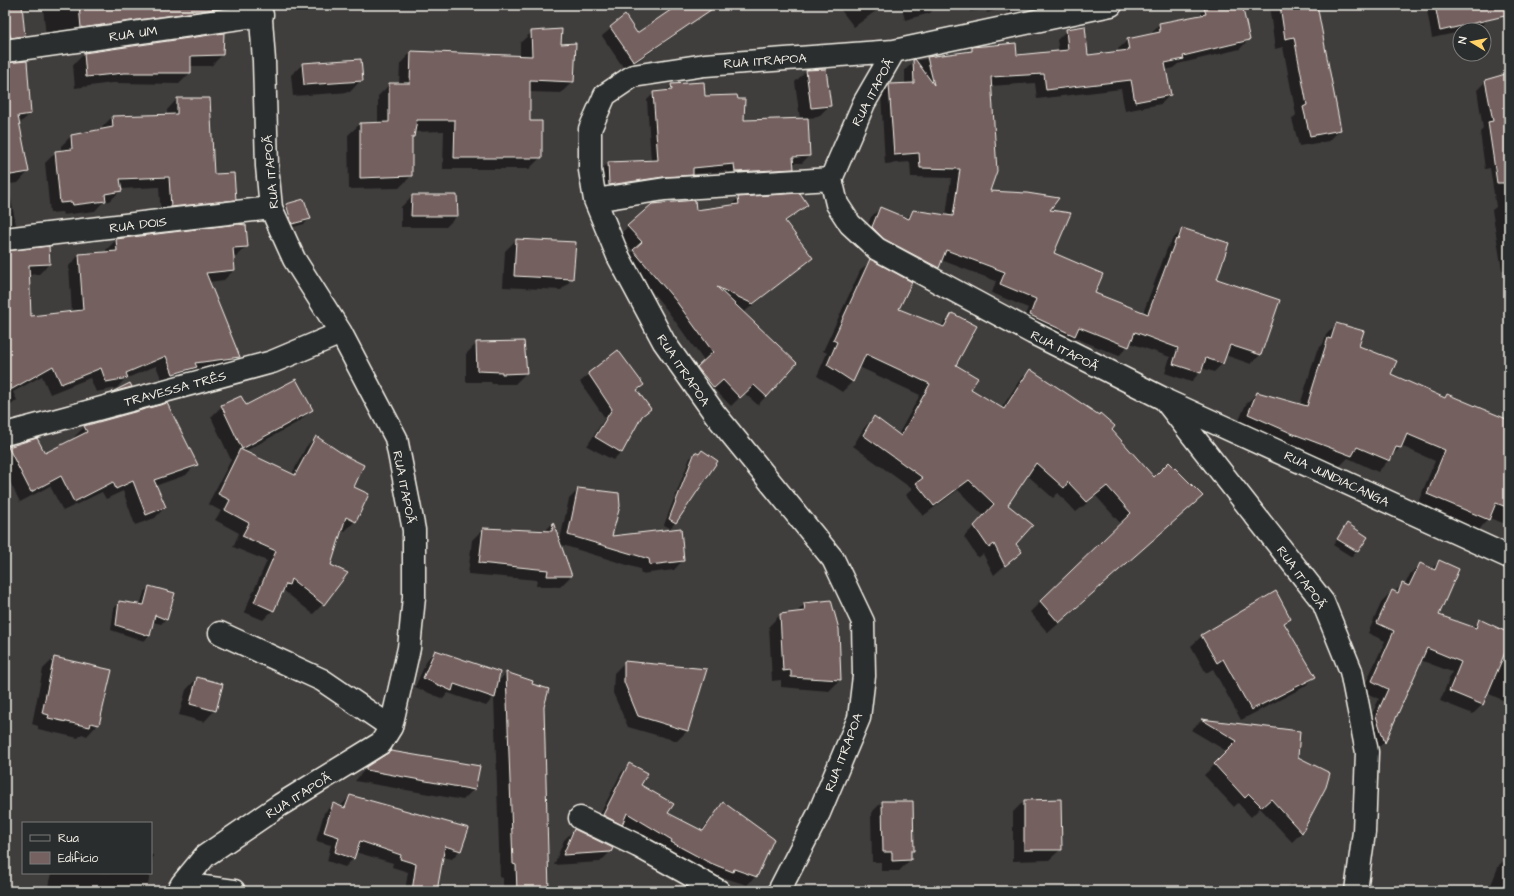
<svg xmlns="http://www.w3.org/2000/svg" width="1514" height="896" font-family="'Architects Daughter',sans-serif">
  <style>
    .shadow { fill: #0007 }
    .building { fill: #746160; stroke: #f4f1e8 }
    .lines { fill: none; stroke-linecap: round; stroke-linejoin: round }
    .minor-casing { stroke: #f4f1e8; stroke-width: 25 }
    .minor { stroke: #2a2d2e; stroke-width: 22 }
    .labels { text-anchor: middle; stroke-width: 3; stroke-linejoin: round; paint-order: stroke }
    .street-label { font-size: 13px; fill: #f4f1e8; stroke: #2a2d2e }
  </style>
  <rect width="100%" height="100%" fill="#403d3d"/>
  <filter id="ink" filterUnits="userSpaceOnUse"><feTurbulence type="fractalNoise" baseFrequency=".025" numOctaves="2"/><feDisplacementMap in="SourceGraphic" scale="8" xChannelSelector="R" yChannelSelector="G"/><feConvolveMatrix kernelMatrix="1 2 1 2 8 2 1 2 1" color-interpolation-filters="sRGB"/></filter>
  <g filter="url(#ink)">
    <!-- shadow -->
    <path class="shadow" d="M5,5H225L212,18L71,38L70,29L46,37L43,8L22,10L24,35L13,46L5,48Z
      M345,5H410L409,7L346,8Z
      M837,5H884L854,27Z
      M901,5H938L930,13L905,20Z
      M968,5H1043L1009,16L1007,7L987,13L986,10L970,12Z
      M1223,5H1241L1249,39L1240,49L1178,64L1173,68L1166,70L1170,95L1161,104L1125,111L1121,89L1037,99L1035,83L990,86L988,192L1048,211L1053,254L1094,294L1143,313L1167,249L1173,239L1183,229L1216,280L1278,301L1260,355L1251,364L1225,355L1223,363L1214,372L1202,368L1200,372L1191,382L1165,373L1170,357L1130,343L1119,356L1073,337L1066,345L1021,324L1028,308L992,293L996,281L941,260L938,267L929,276L863,236L871,217L880,208L906,218L914,211L946,216L951,178L911,177L910,162L885,164L881,94L890,85L905,84V70L914,61L951,55L953,53L976,51L1016,56L1059,52L1057,40L1067,30L1087,56L1119,52L1118,49L1128,40L1150,35L1159,24L1197,17L1205,9Z
      M1269,5H1316L1340,130L1329,141L1299,146L1292,119L1296,115L1283,47L1275,49Z
      M1426,5H1485L1488,19L1480,27L1460,30V32L1432,38Z
      M625,17L637,34L687,25L678,33L625,70L602,36Z
      M532,32L560,45L573,81L561,93L529,92V122L541,157L529,169H443L444,131L414,132L411,139V176L399,188L349,189L348,135L360,124L378,123V96L390,84H399L400,64L411,52L520,57V43Z
      M223,34L222,55L211,66H190V73L179,84L112,83L75,88L73,65L84,54Z
      M5,64L30,114L19,124L28,172L18,183L8,184L16,225L5,235Z
      M303,64L361,80L350,92L293,96L291,75Z
      M806,71L830,105L818,117L807,118L809,156L802,163H792L793,168L786,175L728,179L727,171L692,174L685,181L603,191L601,170L608,163L651,161L647,100L654,93L665,92L672,85L704,97L743,121L800,119L795,82Z
      M1509,74V270H1502L1492,210L1496,207L1490,168L1485,169L1480,132L1483,129L1477,90L1486,81Z
      M177,99L213,175L235,199L224,210L161,217L159,187L121,189V190L110,201L103,202L95,211L63,215L62,212L50,213L45,163L56,152L61,151V146L71,136L102,130V127L112,117L167,116V110Z
      M412,196L457,216L446,227H401V207Z
      M739,198L806,204L785,223L812,258L743,313L766,396L758,405L744,393L731,406L713,388L704,396L689,376L704,361L667,310L625,259L633,251L619,235L652,205L695,211L730,206Z
      M287,205L310,219L304,224L287,229L281,210Z
      M116,240L247,246L236,257H233L234,270L224,280L209,282L239,357L228,367L189,373L185,377L163,383L156,366L125,379L117,388L96,392L90,378L50,394L42,376L13,392L17,400L5,410V252L49,264L39,274L28,275L30,317L72,313L69,266L79,255L106,253V250Z
      M516,240L572,279L561,290L503,287L505,251Z
      M870,261L898,309L940,327L952,314L955,366L970,390L1001,409L1019,381L1030,370L1111,430L1154,478L1202,496L1048,633L1030,612L1121,524L1096,496L1076,512L1058,493L1053,498L1027,475L1007,505L1015,544L1020,552L994,575L983,554L978,558L964,537L984,516L958,490L923,516L906,495L912,489L853,446L864,428L874,417L898,435L920,395L859,367L852,382L842,392L817,376L827,353L823,351L860,271Z
      M1336,324L1358,347L1390,374L1444,398L1447,395L1509,421V525L1489,518L1478,531L1417,505L1435,461L1401,446L1378,472L1348,458L1340,466L1280,444L1237,425L1246,404L1257,393L1300,405L1317,350L1323,344L1326,335Z
      M477,343L526,373L515,384H492L491,382H466V354Z
      M618,351L643,385L636,391L650,409L641,417L621,452L613,460L587,446L605,418L580,382Z
      M222,406L311,410L300,421L244,452L292,474L306,447L316,437L352,487L355,521L345,531L341,529L330,566L323,604L313,614L283,590L273,610L263,620L244,612L267,561L233,547L239,533L215,520L221,511L208,504L231,460L211,417Z
      M84,427L196,464L186,475L155,486L165,507L155,518L135,525L123,491L106,499L102,492L63,511L50,486L20,502L5,472V452L9,448L44,454L75,439L74,437Z
      M702,451L676,522L670,528L664,525L690,458L695,453L698,455Z
      M579,489L611,537L683,560L674,570L641,574L640,569L559,544L571,576L560,587L536,586L537,580L468,574L472,540L483,529L545,531L552,524L559,544L569,499Z
      M1348,525L1367,537L1352,557L1333,545Z
      M1440,561L1437,616L1472,628L1480,620L1508,634L1509,632V703L1487,693L1483,704L1473,714L1440,701L1452,672L1420,660L1384,742L1374,752L1366,727L1379,699L1362,691L1385,641L1368,633L1382,601L1392,591L1394,592L1403,584L1405,585L1410,574L1420,564L1431,569Z
      M149,587L166,619L161,624L152,622L149,636L144,641L111,630L114,608L120,602L140,606L144,592Z
      M805,604L838,629L840,680L829,691L781,687V680L772,681L769,626L780,615L796,613Z
      M1290,619L1284,625L1315,677L1304,687L1241,720L1213,669L1206,673L1191,646L1202,636Z
      M435,651L497,683L506,673L531,684L543,706L548,891H503V878L500,877L494,697L486,706L448,693L443,699L415,687L427,660Z
      M54,658L98,724L87,736L82,734L78,738L38,729V726L32,724L43,669Z
      M625,662L705,670L687,731L677,741L628,727L613,693L614,673Z
      M197,678L215,710L204,722L179,715L186,690Z
      M1201,721L1299,732L1296,757L1302,832L1292,842L1260,808L1251,817L1238,803L1234,807L1204,775L1228,752L1191,730Z
      M1509,738V752L1504,750Z
      M629,764L640,786L667,813L701,831L723,803L756,876L747,885L725,878L723,880L663,851L664,849L622,824L613,833L595,824L621,773Z
      M367,767L474,789L463,800L355,781Z
      M350,796L460,850L452,859L443,857L436,891H405L408,872L392,867L393,863L355,852L354,858L345,867L327,861L331,845L316,841L324,813L333,804L340,807Z
      M1024,801L1061,849L1049,860L1013,861V812Z
      M882,802L913,851L910,853V860L899,871H881V862H872L871,813Z
      M574,830L610,852L600,862L554,865L564,840Z
      M151,855H153L151,867Z
      M1509,856V891H1486L1490,887L1499,865Z
      M51,873H150L147,891H47Z
      M1290,884L1308,891H1282Z"/>
    <!-- building -->
    <path class="building" d="M5,5H22L25,36L11,38L5,21Z
      M79,5H224V8L81,28Z
      M678,5H718L634,62L610,27L625,15L637,33Z
      M1218,5H1242L1250,40L1183,56L1184,59L1165,63L1171,95L1135,102L1131,80L1046,90L1044,74L991,77L997,171L990,191L1027,193L1059,198L1050,210L1071,213L1054,253L1103,274L1095,293L1148,314L1176,239L1178,240L1182,228L1229,243L1217,279L1280,300L1261,355L1230,345L1223,364L1206,358L1201,373L1173,364L1178,348L1135,332L1129,347L1079,327L1075,336L1030,315L1036,299L1000,284L1005,272L946,250L939,268L884,239L872,227L880,207L909,219L913,210L953,216L960,169L920,168L919,153L894,155L889,84L914,83L913,60L915,59L934,85L927,57L972,51V47L1016,43L1017,55L1068,50L1066,29L1085,26L1088,55L1129,50L1127,39L1160,32L1159,23L1206,14L1204,8Z
      M1280,5H1317L1341,130L1310,136L1303,107L1307,105L1294,37L1285,39Z
      M1435,5H1509V15L1440,31Z
      M562,29L561,44L576,43L574,82L530,80V121H542V158H454L455,120H417L414,137H412V176L360,178V123L389,122V83H410L411,51L532,56L531,31Z
      M224,33L223,55L191,56V73H124L86,77L84,53Z
      M361,59L363,81L304,85L302,63Z
      M27,61L31,114L18,116L29,172L5,176V63Z
      M826,69L831,106L811,108L806,70Z
      M1509,73V183H1497L1488,122L1493,121L1485,80Z
      M704,82L705,96L737,95L738,99H745L744,120L808,118L810,156L793,157L794,169L735,172L734,164L693,168V175L663,177L609,185L608,162L658,160L653,92L672,90L671,84Z
      M177,98H210L214,174L234,173L236,200L171,207L169,177L120,179L122,191L105,194L106,201L73,205L72,202L60,203L55,151L72,149L71,135L113,127L112,116L177,114Z
      M800,193L808,205L785,221L813,258L753,304L717,287L797,363L767,397L754,385L740,398L723,380L714,388L697,367L713,352L676,301L633,250L642,242L627,226L652,204L695,200L696,210L739,204L738,197Z
      M412,195H457L458,216H411Z
      M304,199L311,219L292,224L286,204Z
      M238,224L246,225L248,247L233,248L235,270L206,273L240,357L195,363L197,367L173,374L166,356L126,373L128,378L106,382L101,368L61,384L53,366L5,393V251L49,246L50,264L29,265L31,316L83,310L79,254L117,251L116,239Z
      M516,239L576,242L573,279L514,276Z
      M870,259L912,282L899,309L944,327L952,313L977,326L956,365L978,378L971,389L1004,409L1030,369L1099,415L1100,413L1115,426L1112,430L1154,477L1169,462L1203,496L1059,623L1040,601L1131,513L1107,486L1087,502L1068,482L1064,488L1036,463L1008,505L1033,525L1016,544L1022,552L1005,566L994,544L989,548L974,526L994,504L969,480L934,506L916,483L923,478L863,435L874,416L901,436L930,384L866,354L853,382L827,365L837,342L833,340Z
      M1336,323L1364,331L1359,346L1397,361L1391,374L1445,398L1447,394L1509,420V508L1496,503L1489,520L1427,494L1445,450L1407,434L1401,448L1396,447L1390,461L1357,447L1352,456L1291,433L1248,414L1257,392L1307,406L1328,338L1331,339Z
      M524,341L527,373L502,374V372L477,371L476,342Z
      M618,350L644,385L637,390L651,409L642,416L622,453L595,437L612,409L588,373Z
      M296,379L313,410L242,449L221,405L241,396L246,405Z
      M130,383L132,387L112,392Z
      M167,403L198,465L154,480L166,507L146,515L133,481L116,489L113,482L74,502L61,476L31,492L8,447L37,438L45,453L87,432L84,426Z
      M316,436L346,456L364,465L354,487L369,494L356,522L346,517L331,565L348,573L324,605L291,579L289,585L286,584L274,611L254,602L276,551L242,536L249,523L225,510L230,500L218,494L240,449L295,475Z
      M702,450L718,461L676,523L669,519L695,452L699,454Z
      M578,488L619,493L620,506L612,536L681,528L684,561L650,565L649,559L568,535Z
      M553,522L572,576H547L548,570L479,563L483,528L552,531Z
      M1347,523L1368,537L1358,552L1337,539Z
      M1439,560L1459,569L1439,615L1476,628L1479,619L1509,633V643L1483,705L1449,691L1461,662L1427,648L1385,743L1376,716L1388,689L1372,681L1394,631L1377,623L1392,590L1398,593L1402,583L1409,586L1420,563L1435,570Z
      M149,586L175,593L167,620L155,615L150,636L116,625L119,601L144,605Z
      M1276,591L1291,619L1284,623L1316,677L1251,710L1223,659L1217,663L1201,635Z
      M831,600L839,629L841,680L791,677V670L783,671L780,614L805,611L804,603Z
      M435,650L500,672L495,698L454,684L452,691L423,678Z
      M54,657L112,670L99,725L91,723L90,727L48,718L49,715L42,713Z
      M624,661L707,669L688,731L638,716L624,682Z
      M506,672L533,681L532,684L549,689L544,707L549,891H517L516,865L513,864Z
      M197,677L223,684L216,711L190,704Z
      M1201,719L1300,731L1298,757L1330,773L1326,787L1302,833L1271,799L1262,807L1249,794L1245,798L1214,764L1237,741Z
      M391,751L480,766L475,790L366,770V767Z
      M629,763L648,773L641,785L674,804L668,813L703,831L723,802L774,839L757,877L734,869L733,872L708,862L671,842L672,840L627,813L622,825L603,815Z
      M350,795L469,828L461,851L445,846L437,891H412L416,864L400,859L401,855L360,841L354,859L335,852L339,837L324,832L333,803L345,808Z
      M1061,799L1062,850H1024V800Z
      M882,801H913L914,851H911V860L892,861V852H883Z
      M574,829L613,848L611,852L563,855Z"/>
    <g class="lines">
      <defs>
        <path id="minor" d="M5,51L262,15
          M894,51L864,103L831,179L837,204L850,224L877,249L1033,333L1164,399L1323,602L1351,671L1367,752L1364,832L1356,891
          M595,200L665,189L831,179
          M5,239L271,208
          M1167,401L1509,557
          M5,434L272,362L341,333
          M220,633L322,680L391,727
          M580,818L638,846L719,891
          M182,884L234,891
          M178,891L182,884L205,856L280,805L381,743L391,727L409,648L414,597V530L396,438L341,333L294,259L271,208L267,166L264,61L260,5
          M779,891L819,813L859,718L864,676L863,622L833,559L715,414L664,342L618,256L595,200L590,170V129L605,95L633,76L705,65L894,51L1111,5"/>
      </defs>
      <!-- minor casing -->
      <use href="#minor" class="minor-casing"/>
      <!-- minor -->
      <use href="#minor" class="minor"/>
    </g>
  </g>
  <g class="labels">
    <!-- street labels -->
    <g class="street-label">
      <text transform="translate(133 33) rotate(-8)" y="5">RUA UM</text>
      <text transform="translate(765 60) rotate(-4)" y="5">RUA ITRAPOA</text>
      <text transform="translate(872 92) rotate(-62)" y="5">RUA ITAPOÃ</text>
      <text transform="translate(270 172) rotate(-95)" y="5">RUA ITAPOÃ</text>
      <text transform="translate(138 224) rotate(-7)" y="5">RUA DOIS</text>
      <text transform="translate(1065 350) rotate(27)" y="5">RUA ITAPOÃ</text>
      <text transform="translate(684 370) rotate(56)" y="5">RUA ITRAPOA</text>
      <text transform="translate(175 388) rotate(-15)" y="5">TRAVESSA TRÊS</text>
      <text transform="translate(1337 478) rotate(25)" y="5">RUA JUNDIACANGA</text>
      <text transform="translate(405 487) rotate(79)" y="5">RUA ITAPOÃ</text>
      <text transform="translate(1302 577) rotate(54)" y="5">RUA ITAPOÃ</text>
      <text transform="translate(843 752) rotate(-69)" y="5">RUA ITRAPOA</text>
      <text transform="translate(298 795) rotate(-32)" y="5">RUA ITAPOÃ</text>
    </g>
  </g>
  <!-- margin -->
  <rect width="1514" height="896" fill="none" stroke="#2a2d2e" stroke-width="20"/>
  <rect x="10" y="10" width="1494" height="876" fill="none" stroke="#f4f1e8" stroke-width="1.5" filter="url(#ink)"/>
  <!-- legend -->
  <rect x="22" y="822" width="130" height="52" fill="#2a2d2e" stroke="#7b7b78"/>
  <rect x="30" y="835" width="20" height="6" fill="#2a2d2e" stroke="#7b7b78"/>
  <text x="58" y="842" font-size="12" fill="#f4f1e8">Rua</text>
  <rect x="30" y="852" width="20" height="12" fill="#746160" stroke="#7b7b78"/>
  <text x="58" y="862" font-size="12" fill="#f4f1e8">Edifício</text>
  <!-- north arrow -->
  <g transform="translate(1472 42) rotate(280)"><circle r="19" fill="#2a2d2e" stroke="#7b7b78"/>
  <path d="M0-3L7 15L0 10L-7 15Z" fill="#ffd166"/>
  <text y="-6" font-size="11" font-weight="bold" text-anchor="middle" fill="#f4f1e8">N</text>
  </g>
</svg>
